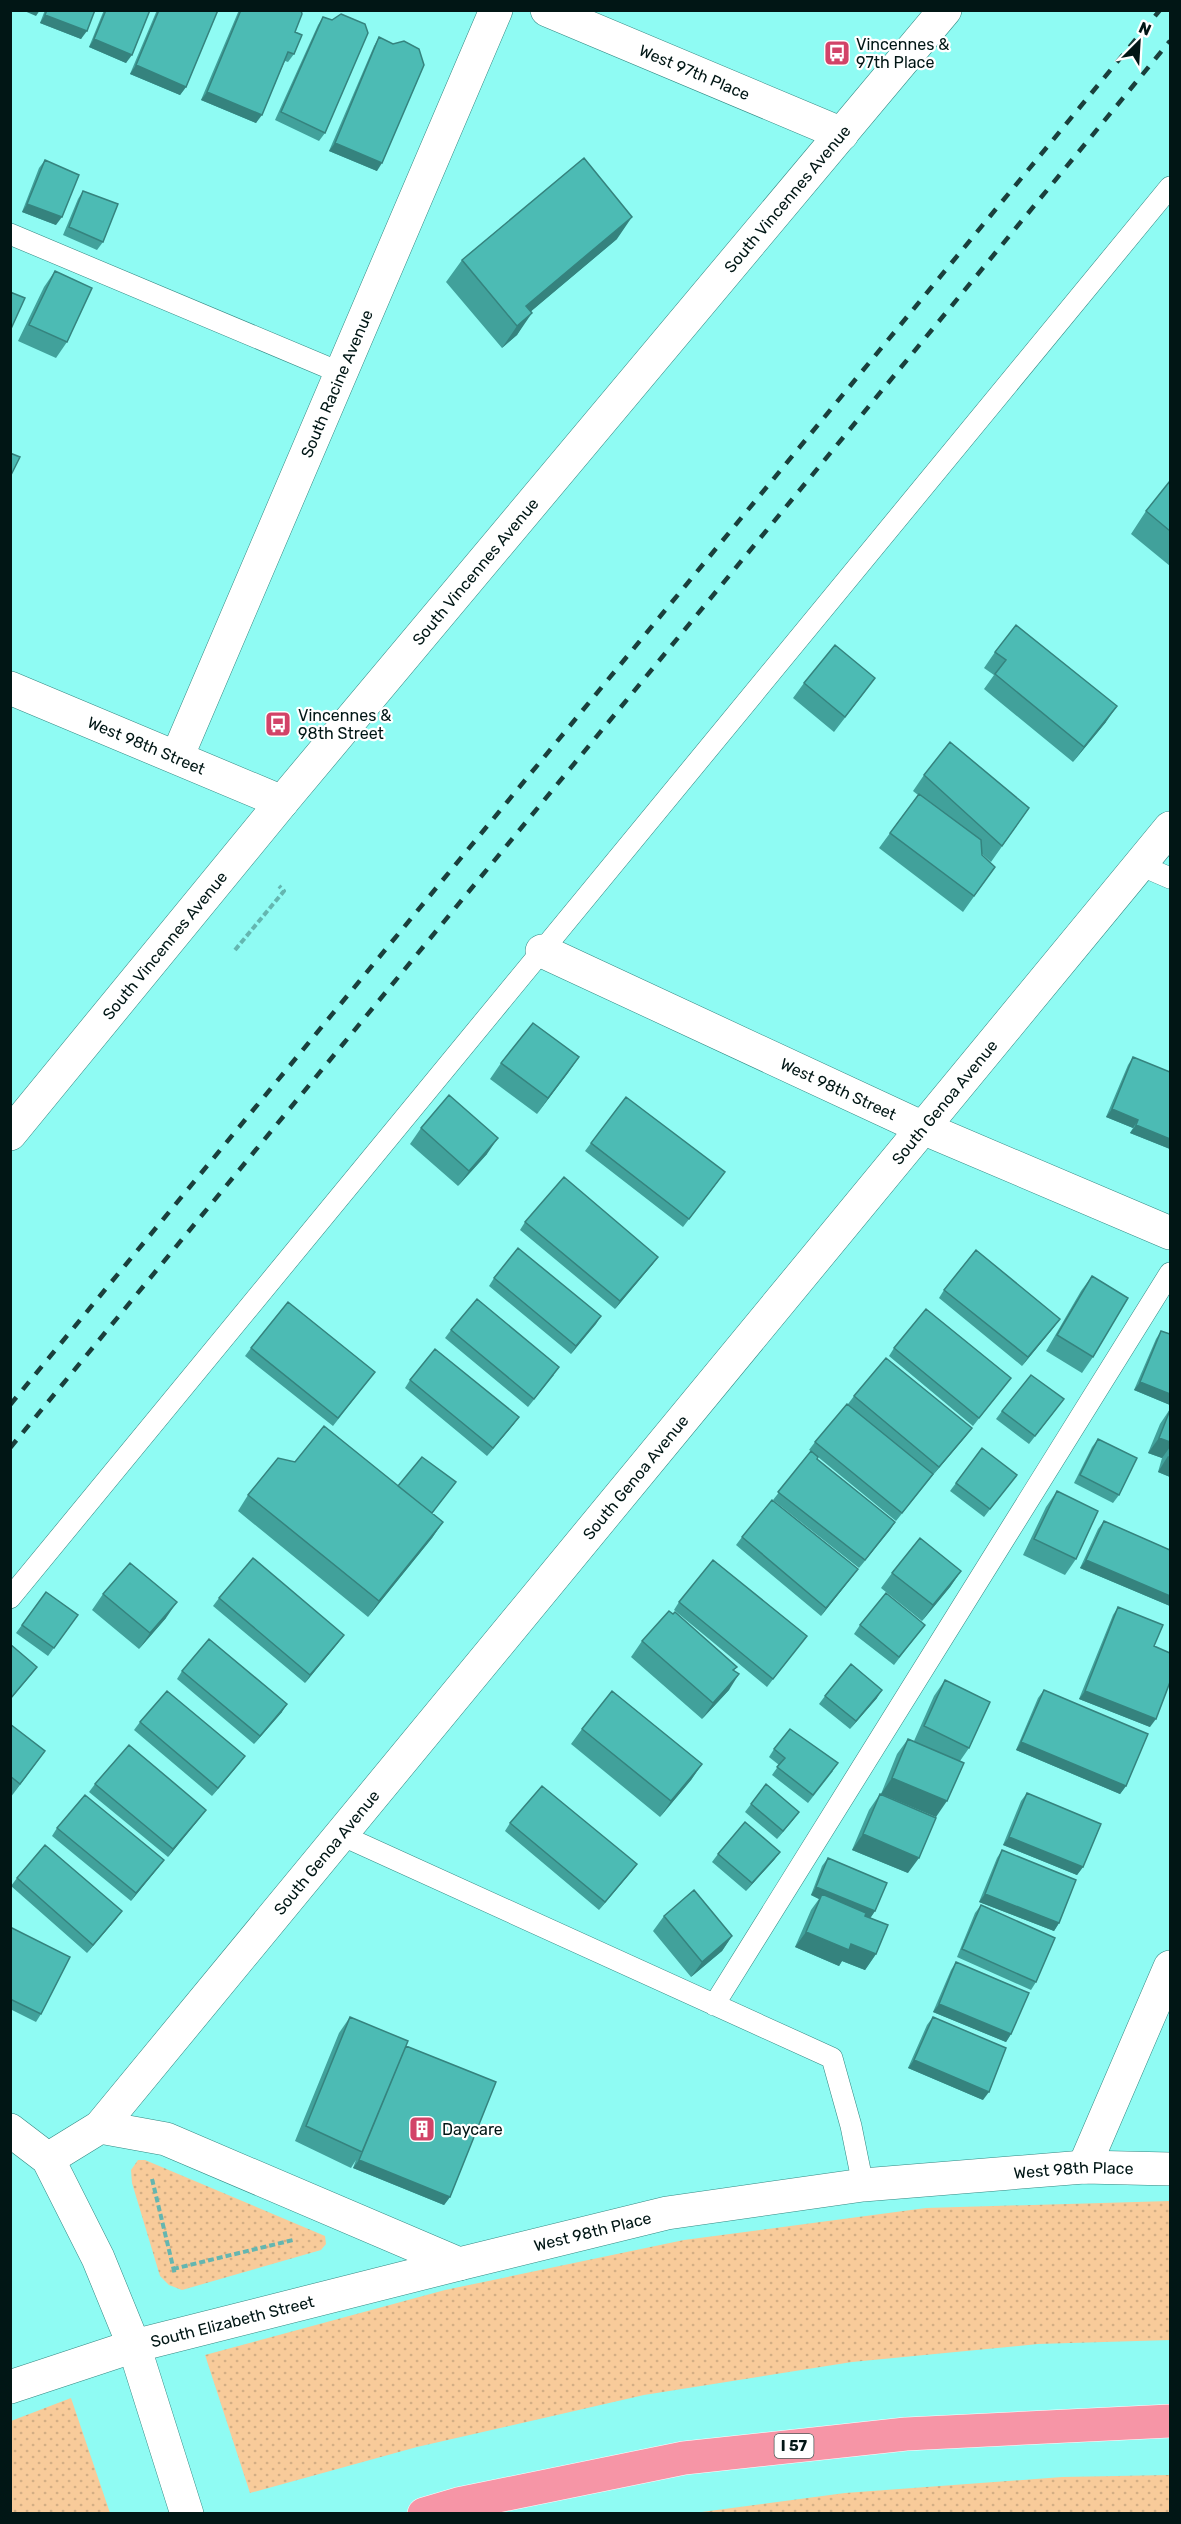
<svg xmlns="http://www.w3.org/2000/svg" width="1181" height="2524" font-family="Rubik,sans-serif">
  <style>
    .grass { fill: url(#grass-dots) }
    .lines { fill: none; stroke-linecap: round; stroke-linejoin: round }
    .service-casing { stroke: #338882; stroke-width: 22 }
    .minor-casing { stroke: #338882; stroke-width: 34 }
    .tertiary-casing { stroke: #338882; stroke-width: 34 }
    .secondary-casing { stroke: #338882; stroke-width: 34 }
    .motorway-casing { stroke: #fff; stroke-width: 34 }
    .path { stroke: #64b6b0; stroke-width: 4; stroke-dasharray: 6 3; stroke-linecap: butt }
    .service { stroke: #fff; stroke-width: 21 }
    .minor { stroke: #fff; stroke-width: 33 }
    .tertiary { stroke: #fff; stroke-width: 33 }
    .secondary { stroke: #fff; stroke-width: 33 }
    .motorway { stroke: #f695a6; stroke-width: 33 }
    .rail { stroke: #1a3f3c; stroke-width: 4.5; stroke-dasharray: 10 10; stroke-linecap: butt }
    .wall { fill: #41a19b }
    .shaded-wall { fill: #35837e }
    .building { fill: #4cbbb4; stroke: #35837e; stroke-width: 1.5 }
    .labels { text-anchor: middle; stroke-width: 4.5; stroke-linejoin: round; paint-order: stroke }
    .shield { fill: #fff; stroke: #4d5c5b; stroke-width: 1.5 }
    .shield-label { font-size: 15px; font-weight: bold; fill: #011615 }
    .poi-label { font-size: 16px; fill: #011615; stroke: #fff; text-anchor: start }
    .street-label { font-size: 16px; fill: #011615; stroke: #fff }
  </style>
  <defs>
    <pattern id="grass-dots" width="8" height="8" patternUnits="userSpaceOnUse" patternTransform="scale(1.5)"><rect width="8" height="8" fill="#f8cb9a"/><path d="M2 2h.1M6 6h.1" fill="none" stroke="#d3ae84" stroke-width="1.8" stroke-linecap="round"/></pattern>
  </defs>
  <rect width="100%" height="100%" fill="#8ffbf3"/>
  <!-- grass -->
  <path class="grass" d="M138,2160H145L325,2236L326,2244L321,2250L182,2290L169,2285L160,2276L132,2183L131,2170Z
    M1170,2201V2340L1038,2344L852,2362L644,2395L417,2447L250,2493L205,2355L445,2290L684,2240L926,2208Z
    M71,2398L110,2513H11V2421Z
    M1170,2475V2513H694L845,2493L1062,2477Z"/>
  <g class="lines">
    <defs>
      <path id="service" d="M10,234L341,373
        M1140,865L1170,878
        M10,1598L1170,187
        M341,1835L832,2058L851,2126L863,2185
        M714,2005L1170,1273"/>
      <g id="minor">
        <path id="s1" d="M547,10L842,134"/>
        <path id="s2" d="M10,688L282,802"/>
        <path id="s3" d="M177,757L496,10"/>
        <path id="s4" d="M542,951L923,1128L1170,1233"/>
        <path id="s5" d="M100,2127L1170,828"/>
        <path d="M1084,2167L1170,1967"/>
      </g>
      <g id="tertiary">
        <path d="M10,2130L48,2159L98,2258L134,2346L187,2514"/>
        <path id="s6" d="M48,2159L100,2127L166,2139L459,2264L667,2213L863,2185L1084,2167L1170,2169"/>
        <path id="s7" d="M10,2387L134,2346L459,2264"/>
      </g>
      <g id="secondary">
        <path id="s8" d="M10,1134L282,802L945,10"/>
      </g>
      <path id="motorway" d="M424,2514L458,2504L684,2458L906,2434L1170,2421"/>
    </defs>
    <!-- service casing -->
    <use href="#service" class="service-casing"/>
    <!-- minor casing -->
    <use href="#minor" class="minor-casing"/>
    <!-- tertiary casing -->
    <use href="#tertiary" class="tertiary-casing"/>
    <!-- secondary casing -->
    <use href="#secondary" class="secondary-casing"/>
    <!-- motorway casing -->
    <use href="#motorway" class="motorway-casing"/>
    <!-- path -->
    <path class="path" d="M235,950L284,891L279,886
      M152,2179L175,2275
      M173,2269L293,2240"/>
    <!-- service -->
    <use href="#service" class="service"/>
    <!-- minor -->
    <use href="#minor" class="minor"/>
    <!-- tertiary -->
    <use href="#tertiary" class="tertiary"/>
    <!-- secondary -->
    <use href="#secondary" class="secondary"/>
    <!-- motorway -->
    <use href="#motorway" class="motorway"/>
    <!-- rail -->
    <path class="rail" d="M10,1405L1160,10
      M10,1448L1170,41"/>
  </g>
  <!-- wall -->
  <path class="wall" d="M45,10H95L81,39L40,23Z
    M104,10H150L126,63L89,47Z
    M157,10H218L186,87L180,95L130,74Z
    M239,10H301L295,32L294,54L288,62L285,61L256,123L201,100Z
    M323,17L325,133L319,141L275,120L318,25Z
    M379,37L377,171L329,151L374,46Z
    M45,160L56,225L22,212L39,168Z
    M83,191L103,242L97,250L63,235L78,199Z
    M617,239L531,311L517,335L502,348L446,282L462,260Z
    M55,271L67,342L56,358L18,341L44,287Z
    M1170,481V566L1131,534L1146,511Z
    M995,652L1106,722L1073,762L984,689L994,675L984,668Z
    M875,678L864,693L834,732L793,698L804,683Z
    M924,775L1029,808L991,862L982,854V855L995,867L963,912L879,848L918,795L913,791Z
    M579,1057L537,1114L490,1079L501,1063Z
    M1133,1057L1170,1149L1130,1133L1133,1128L1106,1117L1128,1065Z
    M421,1128L487,1154L458,1186L410,1144Z
    M591,1143L719,1180L683,1227L585,1151Z
    M525,1222L658,1257L652,1265L615,1309L520,1230Z
    M1092,1276L1093,1357L1082,1373L1046,1351L1081,1291Z
    M494,1278L601,1316L571,1354L489,1286Z
    M944,1290L1054,1327L1022,1366L939,1298Z
    M451,1330L554,1375L528,1407L445,1338Z
    M1161,1331L1170,1334V1405L1134,1390L1156,1339Z
    M251,1348L375,1372L333,1426L245,1356Z
    M894,1348L1011,1378L973,1426L889,1356Z
    M410,1380L519,1417L513,1425L487,1456L405,1388Z
    M854,1396L966,1436L933,1475L896,1521L818,1457L817,1459L895,1522L859,1568L773,1500L811,1451L809,1450L815,1442L848,1404Z
    M1058,1407L1029,1444L996,1419L1002,1411Z
    M1170,1409V1477L1158,1472L1162,1458L1148,1453L1160,1424Z
    M1098,1439L1119,1495L1113,1503L1074,1483L1092,1447Z
    M1017,1475L984,1517L950,1491L956,1483Z
    M456,1482L432,1513L443,1522L432,1538L368,1617L238,1511L248,1495Z
    M1057,1491L1076,1559L1065,1575L1023,1555L1046,1507Z
    M1104,1521L1170,1550V1606L1080,1568L1098,1529Z
    M742,1537L852,1577L821,1616L736,1545Z
    M961,1571L950,1587L922,1621L881,1588L892,1573Z
    M46,1592L78,1615L48,1656L16,1633Z
    M103,1594L166,1618L139,1649L92,1610Z
    M219,1598L338,1643L305,1683L213,1606Z
    M679,1602L807,1636L767,1687L674,1610Z
    M1118,1607L1154,1646L1150,1727L1079,1699L1113,1615Z
    M860,1625H925L894,1665L854,1634Z
    M642,1641L737,1667L734,1670L729,1690L702,1719L631,1657Z
    M182,1671L282,1712L254,1744L177,1679Z
    M945,1680L969,1748L960,1761L936,1817L881,1794L897,1754L908,1739L914,1741L934,1696Z
    M1044,1690L1126,1786L1120,1794L1016,1750L1038,1698Z
    M825,1696L877,1698L850,1729L819,1704Z
    M140,1722L245,1756L212,1796L134,1730Z
    M10,1724L45,1751L10,1798Z
    M582,1729L702,1764L691,1780L660,1817L571,1744Z
    M774,1749L833,1771L808,1803L772,1775L779,1765L769,1757Z
    M95,1784L200,1818L168,1857L89,1792Z
    M1027,1793L1083,1867L1077,1875L1003,1845L1021,1801Z
    M880,1794L908,1873L852,1850L869,1810Z
    M751,1804L793,1820L777,1839L745,1812Z
    M510,1823L637,1864L631,1872L599,1910L505,1831Z
    M57,1828L164,1860L131,1901L52,1836Z
    M1002,1850L1059,1923L1054,1931L979,1902L997,1858Z
    M780,1852L774,1860L746,1891L712,1862L718,1854Z
    M828,1858L875,1911L870,1918L876,1954L865,1970L842,1961L839,1966L795,1947L811,1910L819,1899L811,1895L822,1866Z
    M17,1878L116,1919L87,1953L11,1886Z
    M981,1905L1036,1982L1031,1990L957,1957L975,1913Z
    M664,1916L732,1936L722,1951L691,1977L653,1931Z
    M10,1927L41,2014L36,2022L10,2009Z
    M956,1962L1011,2034L1006,2042L933,2012L951,1970Z
    M350,2017L406,2046L450,2197L444,2205L353,2168L356,2160L351,2168L295,2141L339,2033Z
    M933,2017L983,2100L908,2068L927,2025Z"/>
  <!-- shaded-wall -->
  <path class="shaded-wall" d="M22,10H40L36,16Z
    M45,15L87,31L81,39L40,23Z
    M94,39L132,55L126,63L89,47Z
    M136,65L186,87L180,95L130,74Z
    M207,92L262,115L256,123L201,100Z
    M335,143L382,163L377,171L329,151Z
    M27,204L62,217L56,225L22,212Z
    M632,217L617,239L516,324L526,306Z
    M532,313L517,335L502,348L517,326Z
    M1117,706L1106,722L1073,762L1084,747Z
    M579,1057L568,1073L537,1114L548,1098Z
    M1112,1109L1138,1120L1133,1128L1106,1117Z
    M1136,1125L1170,1139V1149L1130,1133Z
    M498,1138L487,1154L458,1186L469,1171Z
    M658,1257L652,1265L615,1309L620,1301Z
    M601,1316L596,1324L571,1354L576,1346Z
    M1060,1319L1054,1327L1022,1366L1028,1357Z
    M1140,1382L1170,1394V1405L1134,1390Z
    M519,1417L513,1425L487,1456L493,1448Z
    M972,1428L966,1436L933,1475L939,1467Z
    M1159,1438L1170,1442V1447L1162,1458L1148,1453Z
    M1168,1456L1170,1457V1477L1158,1472Z
    M443,1522L432,1538L368,1617L379,1601Z
    M895,1522L890,1530L859,1568L865,1560Z
    M1086,1560L1170,1596V1606L1080,1568Z
    M858,1569L852,1577L821,1616L826,1608Z
    M961,1571L950,1587L922,1621L933,1605Z
    M177,1602L166,1618L139,1649L150,1633Z
    M344,1635L338,1643L305,1683L310,1675Z
    M37,1667L31,1675L10,1700V1699Z
    M739,1674L729,1690L702,1719L713,1703Z
    M882,1690L877,1698L850,1729L856,1721Z
    M1085,1691L1156,1719L1150,1727L1079,1699Z
    M287,1704L282,1712L254,1744L260,1736Z
    M1021,1742L1126,1786L1120,1794L1016,1750Z
    M45,1751L34,1766L10,1798L20,1784Z
    M245,1756L239,1764L212,1796L218,1788Z
    M702,1764L691,1780L660,1817L671,1801Z
    M892,1778L947,1801L936,1817L881,1794Z
    M206,1810L200,1818L168,1857L173,1849Z
    M799,1812L793,1820L777,1839L783,1831Z
    M863,1834L919,1858L908,1873L852,1850Z
    M1009,1837L1083,1867L1077,1875L1003,1845Z
    M780,1852L774,1860L746,1891L752,1883Z
    M164,1860L158,1868L131,1901L136,1893Z
    M637,1864L631,1872L599,1910L605,1902Z
    M816,1887L875,1911L869,1920L822,1894L819,1899L811,1895Z
    M985,1894L1059,1923L1054,1931L979,1902Z
    M122,1911L116,1919L87,1953L93,1945Z
    M806,1932L851,1944L876,1954L865,1970L842,1961L839,1966L795,1947Z
    M732,1936L722,1951L691,1977L702,1962Z
    M939,2004L1011,2034L1006,2042L933,2012Z
    M914,2060L989,2092L983,2100L908,2068Z
    M359,2160L450,2197L444,2205L353,2168Z"/>
  <!-- building -->
  <path class="building" d="M47,10H95L87,31L45,15Z
    M106,10H150L132,55L94,39Z
    M159,10H218L186,87L136,65Z
    M241,10H301L302,14L295,32L302,35L294,54L288,52L262,115L207,92Z
    M341,14L365,24L368,33L325,133L281,112L323,17L332,20Z
    M379,37L393,44L404,41L419,49L424,65L382,163L335,143Z
    M584,158L632,217L526,306L532,313L517,326L462,260Z
    M45,160L79,175L62,217L27,204Z
    M83,191L118,204L103,242L69,227Z
    M55,271L92,288L67,342L29,325Z
    M10,292L25,298L10,331Z
    M10,453L20,457L10,477Z
    M1170,481V531L1146,511Z
    M1016,625L1117,706L1084,747L995,674L1006,660L995,652Z
    M835,645L875,678L845,717L804,683Z
    M950,742L1029,808L1002,846L924,775Z
    M919,794L981,840L982,855L995,867L974,896L890,833Z
    M533,1023L579,1057L548,1098L501,1063Z
    M1133,1057L1170,1072V1139L1136,1125L1138,1120L1112,1109Z
    M449,1095L498,1138L469,1171L421,1128Z
    M626,1097L725,1172L689,1219L591,1143Z
    M564,1177L658,1257L620,1301L525,1222Z
    M518,1248L601,1316L576,1346L494,1278Z
    M976,1250L1060,1319L1028,1357L944,1290Z
    M1092,1276L1128,1298L1093,1357L1057,1335Z
    M477,1299L559,1367L534,1399L451,1330Z
    M288,1302L375,1372L338,1418L251,1348Z
    M926,1309L1011,1378L979,1418L894,1348Z
    M1161,1331L1170,1334V1394L1140,1382Z
    M435,1349L519,1417L493,1448L410,1380Z
    M886,1358L972,1428L939,1467L854,1396Z
    M1031,1375L1064,1399L1035,1436L1002,1411Z
    M847,1404L933,1474L902,1513L815,1442Z
    M1170,1410V1442L1159,1438Z
    M324,1426L443,1522L379,1601L248,1495L278,1458L295,1462Z
    M1098,1439L1137,1458L1119,1495L1080,1475Z
    M982,1448L1017,1475L990,1509L956,1483Z
    M811,1451L818,1457L817,1459L895,1522L865,1560L778,1492Z
    M422,1457L456,1482L432,1513L398,1486Z
    M1057,1491L1098,1511L1076,1559L1034,1539Z
    M772,1500L858,1569L826,1608L742,1537Z
    M1104,1521L1170,1550V1596L1086,1560Z
    M920,1538L961,1571L933,1605L892,1573Z
    M253,1558L344,1635L310,1675L219,1598Z
    M713,1560L807,1636L773,1679L679,1602Z
    M130,1563L177,1602L150,1633L103,1594Z
    M46,1592L78,1615L54,1648L22,1625Z
    M886,1593L925,1625L899,1657L860,1625Z
    M1118,1607L1163,1625L1154,1646L1170,1653V1682L1156,1719L1085,1691Z
    M669,1611L673,1614L675,1612L737,1667L733,1670L739,1674L713,1703L642,1641Z
    M209,1639L287,1704L260,1736L182,1671Z
    M10,1644L37,1667L10,1699Z
    M851,1664L882,1690L856,1721L825,1696Z
    M945,1680L990,1702L969,1748L924,1726Z
    M1044,1690L1148,1734L1126,1786L1021,1742Z
    M167,1691L245,1756L218,1788L140,1722Z
    M612,1691L702,1764L671,1801L582,1729Z
    M10,1724L45,1751L20,1784L10,1776Z
    M790,1729L838,1763L813,1795L777,1767L785,1758L774,1749Z
    M908,1739L964,1763L947,1801L892,1778Z
    M129,1745L206,1810L173,1849L95,1784Z
    M766,1784L799,1812L783,1831L751,1804Z
    M542,1786L637,1864L605,1902L510,1823Z
    M1027,1793L1101,1824L1083,1867L1009,1837Z
    M880,1794L936,1818L919,1858L863,1834Z
    M85,1795L164,1860L136,1893L57,1828Z
    M745,1822L780,1852L752,1883L718,1854Z
    M45,1845L122,1911L93,1945L17,1878Z
    M1002,1850L1076,1880L1059,1923L985,1894Z
    M828,1858L887,1883L875,1911L816,1887Z
    M694,1890L732,1936L702,1962L664,1916Z
    M822,1894L866,1913L865,1916L888,1925L876,1954L851,1944L849,1950L806,1932Z
    M981,1905L1055,1938L1036,1982L962,1949Z
    M10,1927L70,1957L41,2014L10,1999Z
    M956,1962L1029,1993L1011,2034L939,2004Z
    M350,2017L408,2041L362,2152L306,2126Z
    M933,2017L1006,2048L989,2092L914,2060Z
    M406,2046L496,2082L450,2197L359,2160Z"/>
  <!-- icons -->
  <defs>
    <symbol id="bus-square" viewBox="-11 -11 22 22"><rect x="-9" y="-9" width="18" height="18" rx="4" fill="#d24368" stroke="#fff"/><path d="M-5-6H5V4H4V6H2V4H-2V6H-4V4H-5ZM-3.5-4V0h7V-4ZM-3.5 1.2v1.5H-2V1.2ZM2 1.2v1.5H3.5V1.2Z" fill="#fff"/></symbol>
    <symbol id="building-square" viewBox="-11 -11 22 22"><rect x="-9" y="-9" width="18" height="18" rx="4" fill="#d24368" stroke="#fff"/><path d="M-4-6H4V6H1V3H-1V6H-4ZM-2.5-4.3h1.7v1.8h-1.7ZM.8-4.3h1.7v1.8H.8ZM-2.5-1h1.7V.8h-1.7ZM.8-1h1.7V.8H.8Z" fill="#fff"/></symbol>
  </defs>
  <g fill-rule="evenodd">
    <use href="#bus-square" x="822" y="38" width="30" height="30"/>
    <use href="#bus-square" x="263" y="709" width="30" height="30"/>
    <use href="#building-square" x="407" y="2114" width="30" height="30"/>
  </g>
  <g class="labels">
    <!-- shield labels -->
    <rect class="shield" x="774.5" y="2434" width="39" height="24" rx="4.5"/>
    <g class="shield-label">
      <text x="794" y="2451">I 57</text>
    </g>
    <!-- poi labels -->
    <g class="poi-label">
      <text x="856" y="50">Vincennes &amp;<tspan x="856" dy="18">97th Place</tspan></text>
      <text x="298" y="721">Vincennes &amp;<tspan x="298" dy="18">98th Street</tspan></text>
      <text x="442" y="2135">Daycare</text>
    </g>
    <!-- street labels -->
    <g class="street-label">
      <text dy="6" stroke="none"><textPath href="#s1" startOffset="160">West 97th Place</textPath></text>
      <text dy="6" stroke="none"><textPath href="#s8" startOffset="1216">South Vincennes Avenue</textPath></text>
      <text dy="6" stroke="none"><textPath href="#s3" startOffset="406">South Racine Avenue</textPath></text>
      <text dy="6" stroke="none"><textPath href="#s8" startOffset="730">South Vincennes Avenue</textPath></text>
      <text dy="6" stroke="none"><textPath href="#s2" startOffset="148">West 98th Street</textPath></text>
      <text dy="6" stroke="none"><textPath href="#s8" startOffset="244">South Vincennes Avenue</textPath></text>
      <text dy="6" stroke="none"><textPath href="#s4" startOffset="327">West 98th Street</textPath></text>
      <text dy="6" stroke="none"><textPath href="#s5" startOffset="1328">South Genoa Avenue</textPath></text>
      <text dy="6" stroke="none"><textPath href="#s5" startOffset="842">South Genoa Avenue</textPath></text>
      <text dy="6" stroke="none"><textPath href="#s5" startOffset="356">South Genoa Avenue</textPath></text>
      <text dy="6" stroke="none"><textPath href="#s6" startOffset="1070">West 98th Place</textPath></text>
      <text dy="6" stroke="none"><textPath href="#s6" startOffset="584">West 98th Place</textPath></text>
      <text dy="6" stroke="none"><textPath href="#s7" startOffset="232">South Elizabeth Street</textPath></text>
    </g>
  </g>
  <!-- border -->
  <rect width="1181" height="2524" fill="none" stroke="#011615" stroke-width="24"/>
  <!-- north arrow -->
  <g transform="translate(1139 42) rotate(24)" stroke="#ffffff" stroke-width="4.5" paint-order="stroke">
  <path d="M0-4.5L10 22L0 15L-10 22Z" fill="#011615"/>
  <text y="-9" font-size="16" font-weight="bold" text-anchor="middle" fill="#011615">N</text>
  </g>
</svg>
